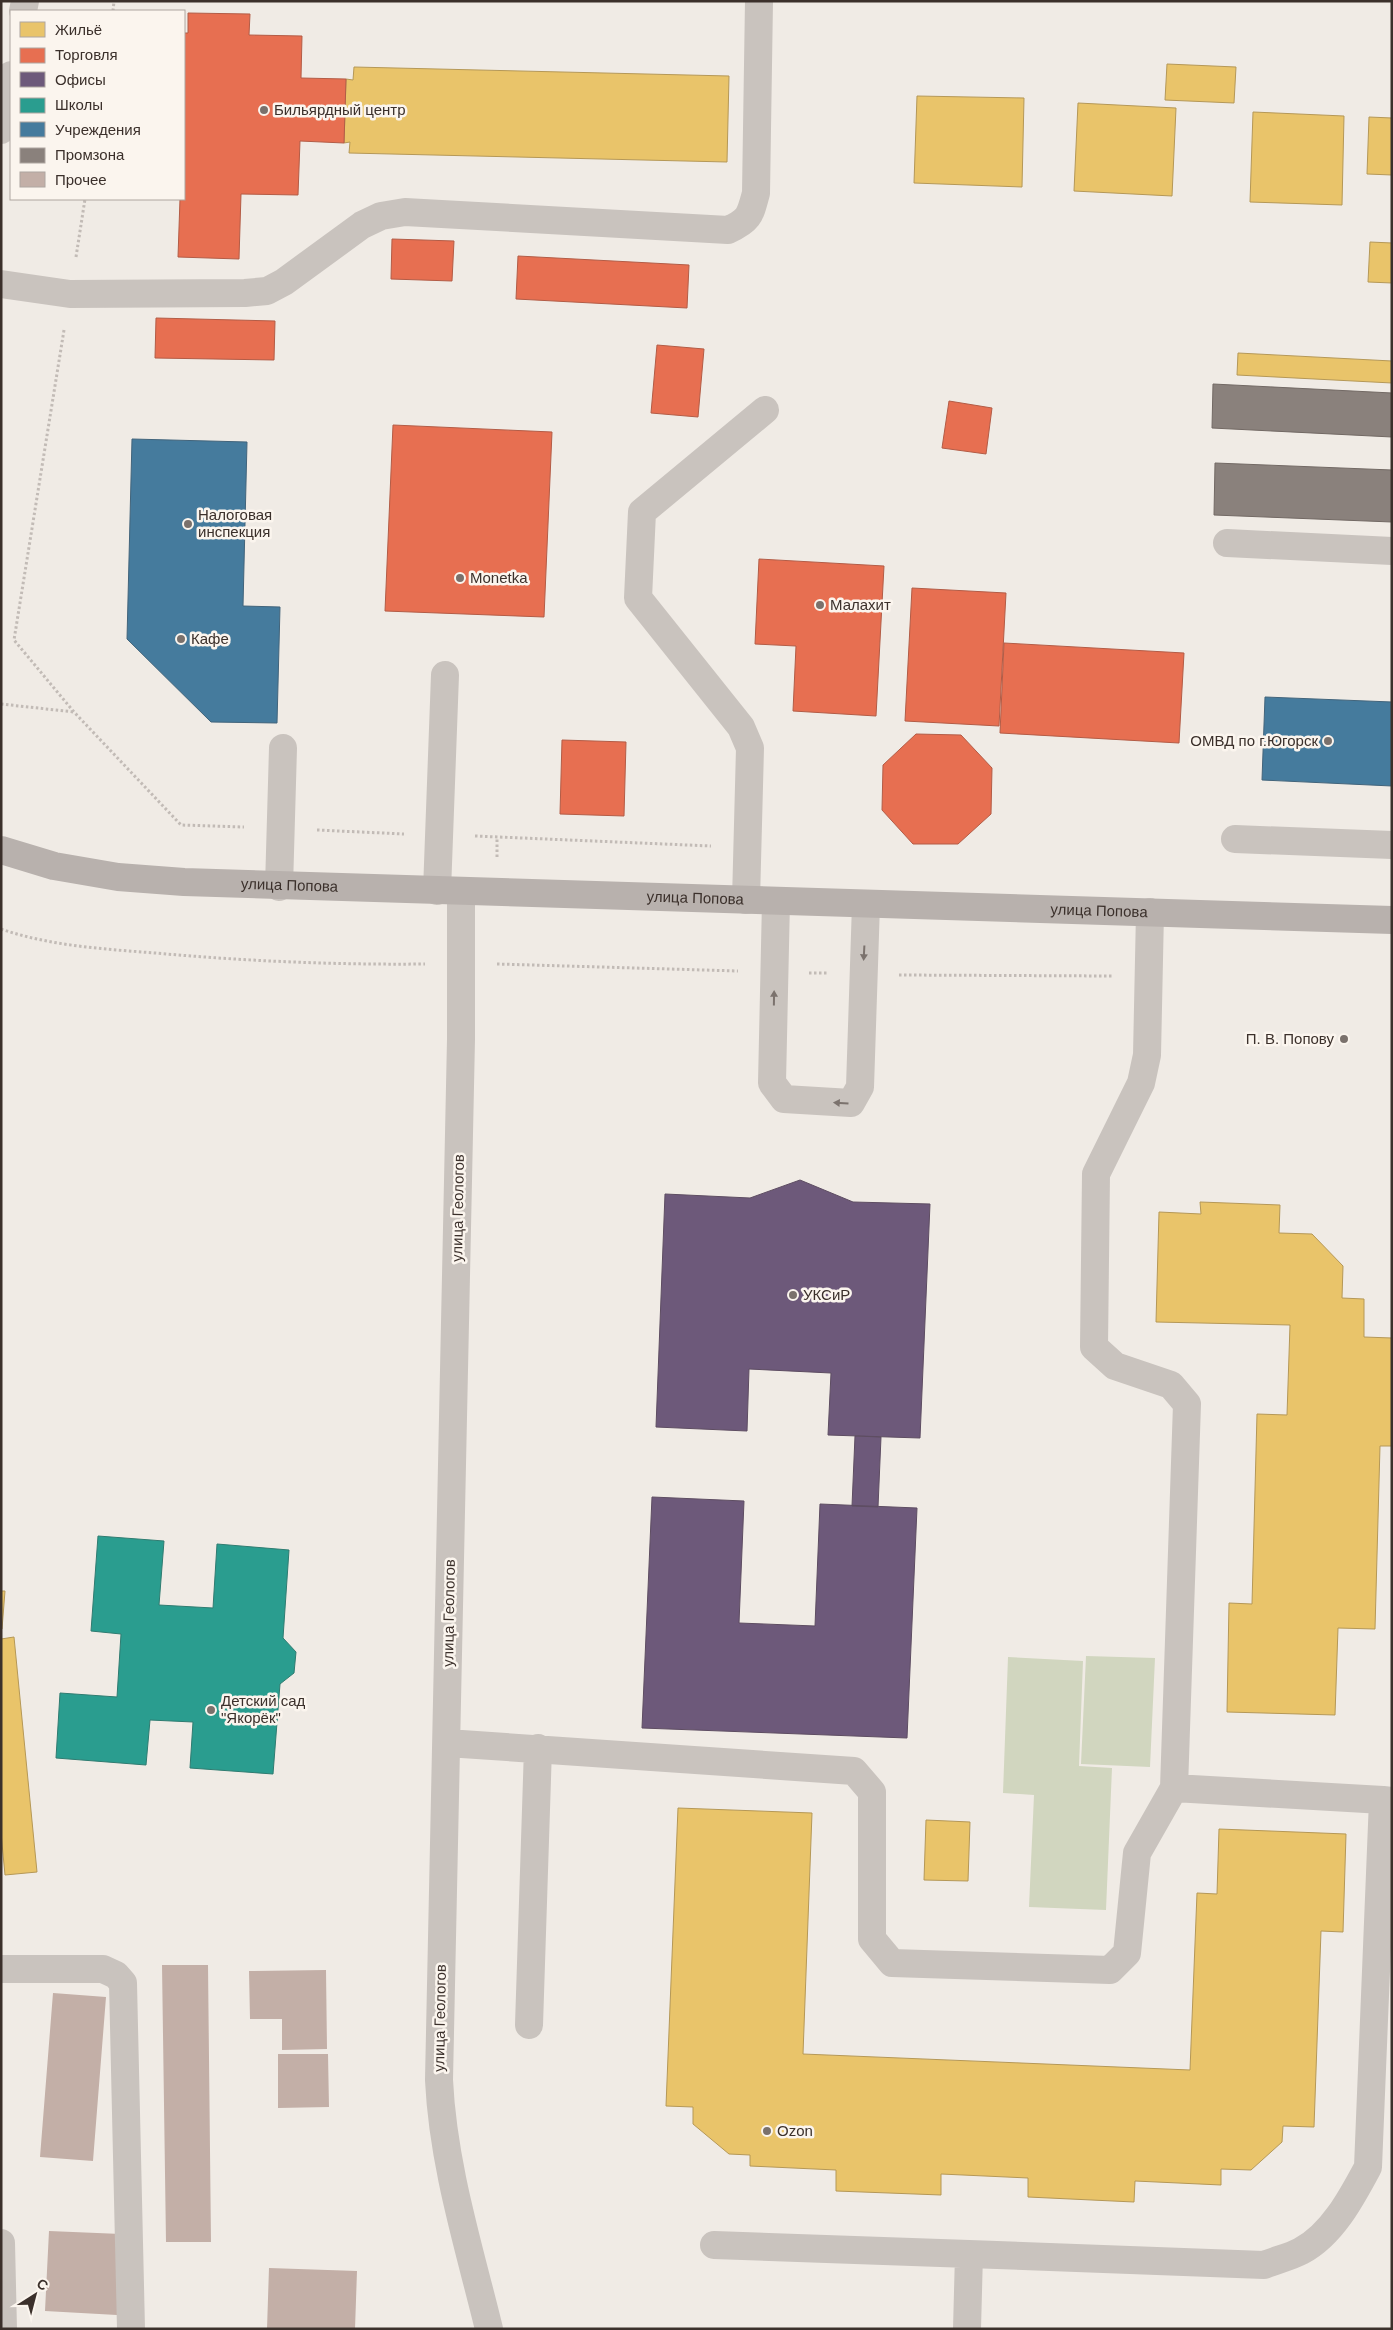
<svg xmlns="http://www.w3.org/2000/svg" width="1393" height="2330" font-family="Arial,sans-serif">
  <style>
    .green { fill: #d1d6bf }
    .homes { fill: #e9c46a; stroke: #b59857 }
    .shops { fill: #e76f51; stroke: #b35c46 }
    .offices { fill: #6d597a; stroke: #5e4d62 }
    .schools { fill: #2a9d8f; stroke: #2f7c71 }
    .public { fill: #457b9d; stroke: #42647b }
    .industry { fill: #8a817c; stroke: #726964 }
    .building { fill: #c3afa7 }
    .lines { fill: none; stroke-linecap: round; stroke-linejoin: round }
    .path { stroke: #c2bbb6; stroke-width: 3; stroke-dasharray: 2.5 2.5; stroke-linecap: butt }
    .minor { stroke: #c9c3be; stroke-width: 28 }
    .major { stroke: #b8b1ad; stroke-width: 28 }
    .oneway { fill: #7b726d }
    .poi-dot { fill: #7a716c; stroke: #fbf5ee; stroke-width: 2 }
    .labels { text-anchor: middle; stroke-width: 5; stroke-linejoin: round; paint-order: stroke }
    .poi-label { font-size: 15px; fill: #3b302b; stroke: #fbf5ee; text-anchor: start }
    .street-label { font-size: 15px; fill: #3b302b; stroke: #fbf5ee }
  </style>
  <rect width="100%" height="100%" fill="#f0ebe5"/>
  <!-- green -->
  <path class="green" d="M1086,1656L1155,1658L1150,1767L1081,1764Z
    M1008,1657L1083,1661L1079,1766L1112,1768L1106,1910L1029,1907L1034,1795L1003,1793Z"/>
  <!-- homes -->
  <path class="homes" d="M1167,64L1236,67L1234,103L1165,100Z
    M354,67L729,76L727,162L349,153L350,142L344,143L346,79L353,80Z
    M917,96L1024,98L1022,187L914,183Z
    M1078,103L1176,108L1172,196L1074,191Z
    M1253,112L1344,116L1342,205L1250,202Z
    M1369,117L1392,118V175L1367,174Z
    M1370,242L1392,243V283L1368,282Z
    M1238,353L1392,361V383L1237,375Z
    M1200,1202L1280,1205L1279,1233L1312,1234L1343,1266L1342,1298L1364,1299V1337L1392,1338V1446H1380L1375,1629L1338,1628L1335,1715L1227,1712L1229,1603L1252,1604L1257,1414L1287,1415L1290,1325L1156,1322L1159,1212L1201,1214Z
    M1,1591H5L2,1629H1Z
    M14,1637L37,1872L5,1875L1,1833V1639Z
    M678,1808L812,1813L803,2054L1190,2070L1197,1893L1217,1894L1219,1829L1346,1834L1343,1932L1321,1931L1314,2127L1283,2126L1282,2142L1251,2170L1221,2169V2185L1135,2181L1134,2202L1028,2197V2178L941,2174V2195L836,2191V2170L750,2166V2155L729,2154L693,2124V2107L666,2106Z
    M926,1820L970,1822L968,1881L924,1880Z"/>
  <!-- shops -->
  <path class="shops" d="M188,13L250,14L249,35L302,36L301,78L346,79L344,143L300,141L298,195L241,194L239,259L178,257L180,199H184V33H188Z
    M392,239L454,241L452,281L391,279Z
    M518,256L689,265L687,308L516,299Z
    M156,318L275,321L274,360L155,358Z
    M657,345L704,349L698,417L651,413Z
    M949,401L992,408L986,454L942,448Z
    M393,425L552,432L544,617L385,611Z
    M759,559L884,566L876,716L793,711L796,646L755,644Z
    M912,588L1006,593L999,726L905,721Z
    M1004,643L1184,653L1179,743L1000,733Z
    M916,734L961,735L992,768L991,814L958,844H913L882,810L883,765Z
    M562,740L626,742L624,816L560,814Z"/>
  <!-- offices -->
  <path class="offices" d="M800,1180L853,1202L930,1204L920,1438L828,1435L831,1373L749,1369L747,1431L656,1427L665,1194L750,1198Z
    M855,1436L881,1437L878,1507L852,1506Z
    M652,1497L744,1501L739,1623L815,1626L820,1504L917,1508L907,1738L642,1728Z"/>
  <!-- schools -->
  <path class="schools" d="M98,1536L164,1541L159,1605L213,1608L217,1544L289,1550L283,1638L296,1652L294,1673L280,1684L273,1774L190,1768L193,1722L150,1720L146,1765L56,1758L60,1693L117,1697L121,1634L91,1631Z"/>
  <!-- public -->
  <path class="public" d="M132,439L247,442L243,606L280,607L277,723L211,722L127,639Z
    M1265,697L1392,702V786L1262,780Z"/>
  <!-- industry -->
  <path class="industry" d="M1213,384L1392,393V437L1212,428Z
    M1215,463L1392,470V522L1214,515Z"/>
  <!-- building -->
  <path class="building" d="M162,1965H208L211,2242H166Z
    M326,1970L327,2049L282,2050V2019H250L249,1971Z
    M53,1993L106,1997L93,2161L40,2157Z
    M278,2054H328L329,2107L278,2108Z
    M49,2231L121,2234L117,2315L45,2311Z
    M269,2268L357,2271L355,2329H267Z"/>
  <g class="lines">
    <!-- path -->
    <path class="path" d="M113,11L114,1
      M76,257L85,199
      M64,330L14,640L74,712L181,825L244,827
      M1,704L74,712
      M317,830L404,834
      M475,836L711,846
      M497,857V837
      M1,929C50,946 104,949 155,953C245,961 335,965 425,964
      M497,964L738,971
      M809,973H828
      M899,975L1113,976"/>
    <!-- minor -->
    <path class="minor" d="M23,11L25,1
      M1,130L11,75
      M1,284L70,294L245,293L267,291L284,282L362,225L381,216L405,212L728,230C750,220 750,215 756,193L759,1
      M1227,543L1392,551
      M1235,839L1392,845
      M279,887L283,748
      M437,891L445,675
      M461,892V1039L439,2080C443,2165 469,2247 489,2329
      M746,900L750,748L741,727L638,598L642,512L765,410
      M776,901L772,1083L784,1099L851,1103L860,1087L866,904
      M1150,912L1147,1055L1141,1083L1096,1174L1094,1347L1115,1366L1171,1385L1187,1404L1174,1788
      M447,1743L854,1771L872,1792V1939L892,1963L1110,1970L1127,1953L1137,1853L1174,1788L1383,1800
      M1,1969H103L116,1975L123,1983L131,2329
      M529,2025L538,1748
      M1,2243L3,2329
      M714,2245L969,2254
      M967,2329L969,2254L1264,2265C1276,2260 1290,2257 1301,2251C1332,2235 1352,2197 1368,2167L1383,1800L1392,1801"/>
    <!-- major -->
    <path class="major" id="s1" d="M1,850L54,866L118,877L184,882L1392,920"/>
  </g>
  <!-- one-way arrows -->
  <defs><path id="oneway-solid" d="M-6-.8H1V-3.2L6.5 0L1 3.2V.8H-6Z" transform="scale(1.25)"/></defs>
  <g class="oneway">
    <use href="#oneway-solid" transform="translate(864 953) rotate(93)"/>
    <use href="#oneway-solid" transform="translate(774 998) rotate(-89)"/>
    <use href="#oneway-solid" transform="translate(841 1103) rotate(-176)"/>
  </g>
  <!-- markers -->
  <g class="poi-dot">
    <circle cx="264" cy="110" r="5"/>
    <circle cx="188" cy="524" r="5"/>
    <circle cx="460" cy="578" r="5"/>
    <circle cx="820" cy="605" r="5"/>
    <circle cx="181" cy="639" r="5"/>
    <circle cx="1328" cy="741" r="5"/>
    <circle cx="1344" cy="1039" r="5"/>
    <circle cx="793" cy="1295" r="5"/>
    <circle cx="211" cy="1710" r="5"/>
    <circle cx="767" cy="2131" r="5"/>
  </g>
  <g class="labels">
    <!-- poi labels -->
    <g class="poi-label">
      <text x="274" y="115">Бильярдный центр</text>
      <text x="198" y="520">Налоговая<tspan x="198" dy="17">инспекция</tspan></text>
      <text x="470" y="583">Monetka</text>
      <text x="830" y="610">Малахит</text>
      <text x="191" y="644">Кафе</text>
      <text x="1318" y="746" text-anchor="end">ОМВД по г.Югорск</text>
      <text x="1334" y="1044" text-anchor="end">П. В. Попову</text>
      <text x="803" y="1300">УКСиР</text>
      <text x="221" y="1706">Детский сад<tspan x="221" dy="17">"Якорёк"</tspan></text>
      <text x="777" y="2136">Ozon</text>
    </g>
    <!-- street labels -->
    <g class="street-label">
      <text dy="5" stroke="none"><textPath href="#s1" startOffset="292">улица Попова</textPath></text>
      <text dy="5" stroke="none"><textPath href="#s1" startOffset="698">улица Попова</textPath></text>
      <text dy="5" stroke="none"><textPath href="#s1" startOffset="1102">улица Попова</textPath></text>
      <text transform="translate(458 1208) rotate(-89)" y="5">улица Геологов</text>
      <text transform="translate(449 1613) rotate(-89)" y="5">улица Геологов</text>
      <text transform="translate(440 2018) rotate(-89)" y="5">улица Геологов</text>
    </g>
  </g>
  <!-- border -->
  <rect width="1393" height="2330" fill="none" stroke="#3b302b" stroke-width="5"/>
  <!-- legend -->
  <rect x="10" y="10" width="175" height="190" fill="#fbf5ee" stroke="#aea6a0"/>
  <rect x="20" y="22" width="25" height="15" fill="#e9c46a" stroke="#aea6a0"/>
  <text x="55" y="35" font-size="15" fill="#3b302b">Жильё</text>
  <rect x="20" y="48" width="25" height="15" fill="#e76f51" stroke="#aea6a0"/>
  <text x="55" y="60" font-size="15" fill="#3b302b">Торговля</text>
  <rect x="20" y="72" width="25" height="15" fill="#6d597a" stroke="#aea6a0"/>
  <text x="55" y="85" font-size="15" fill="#3b302b">Офисы</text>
  <rect x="20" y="98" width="25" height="15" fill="#2a9d8f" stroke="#aea6a0"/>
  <text x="55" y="110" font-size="15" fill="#3b302b">Школы</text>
  <rect x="20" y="122" width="25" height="15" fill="#457b9d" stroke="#aea6a0"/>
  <text x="55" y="135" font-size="15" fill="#3b302b">Учреждения</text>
  <rect x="20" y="148" width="25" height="15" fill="#8a817c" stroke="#aea6a0"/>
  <text x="55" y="160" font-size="15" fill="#3b302b">Промзона</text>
  <rect x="20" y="172" width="25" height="15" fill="#c3afa7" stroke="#aea6a0"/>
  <text x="55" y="185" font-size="15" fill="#3b302b">Прочее</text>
  <!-- north arrow -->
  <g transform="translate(35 2295) rotate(36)" stroke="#fbf5ee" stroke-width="4" paint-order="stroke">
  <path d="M0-4L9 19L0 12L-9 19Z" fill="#3b302b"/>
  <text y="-8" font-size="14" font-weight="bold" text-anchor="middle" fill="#3b302b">С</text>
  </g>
</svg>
